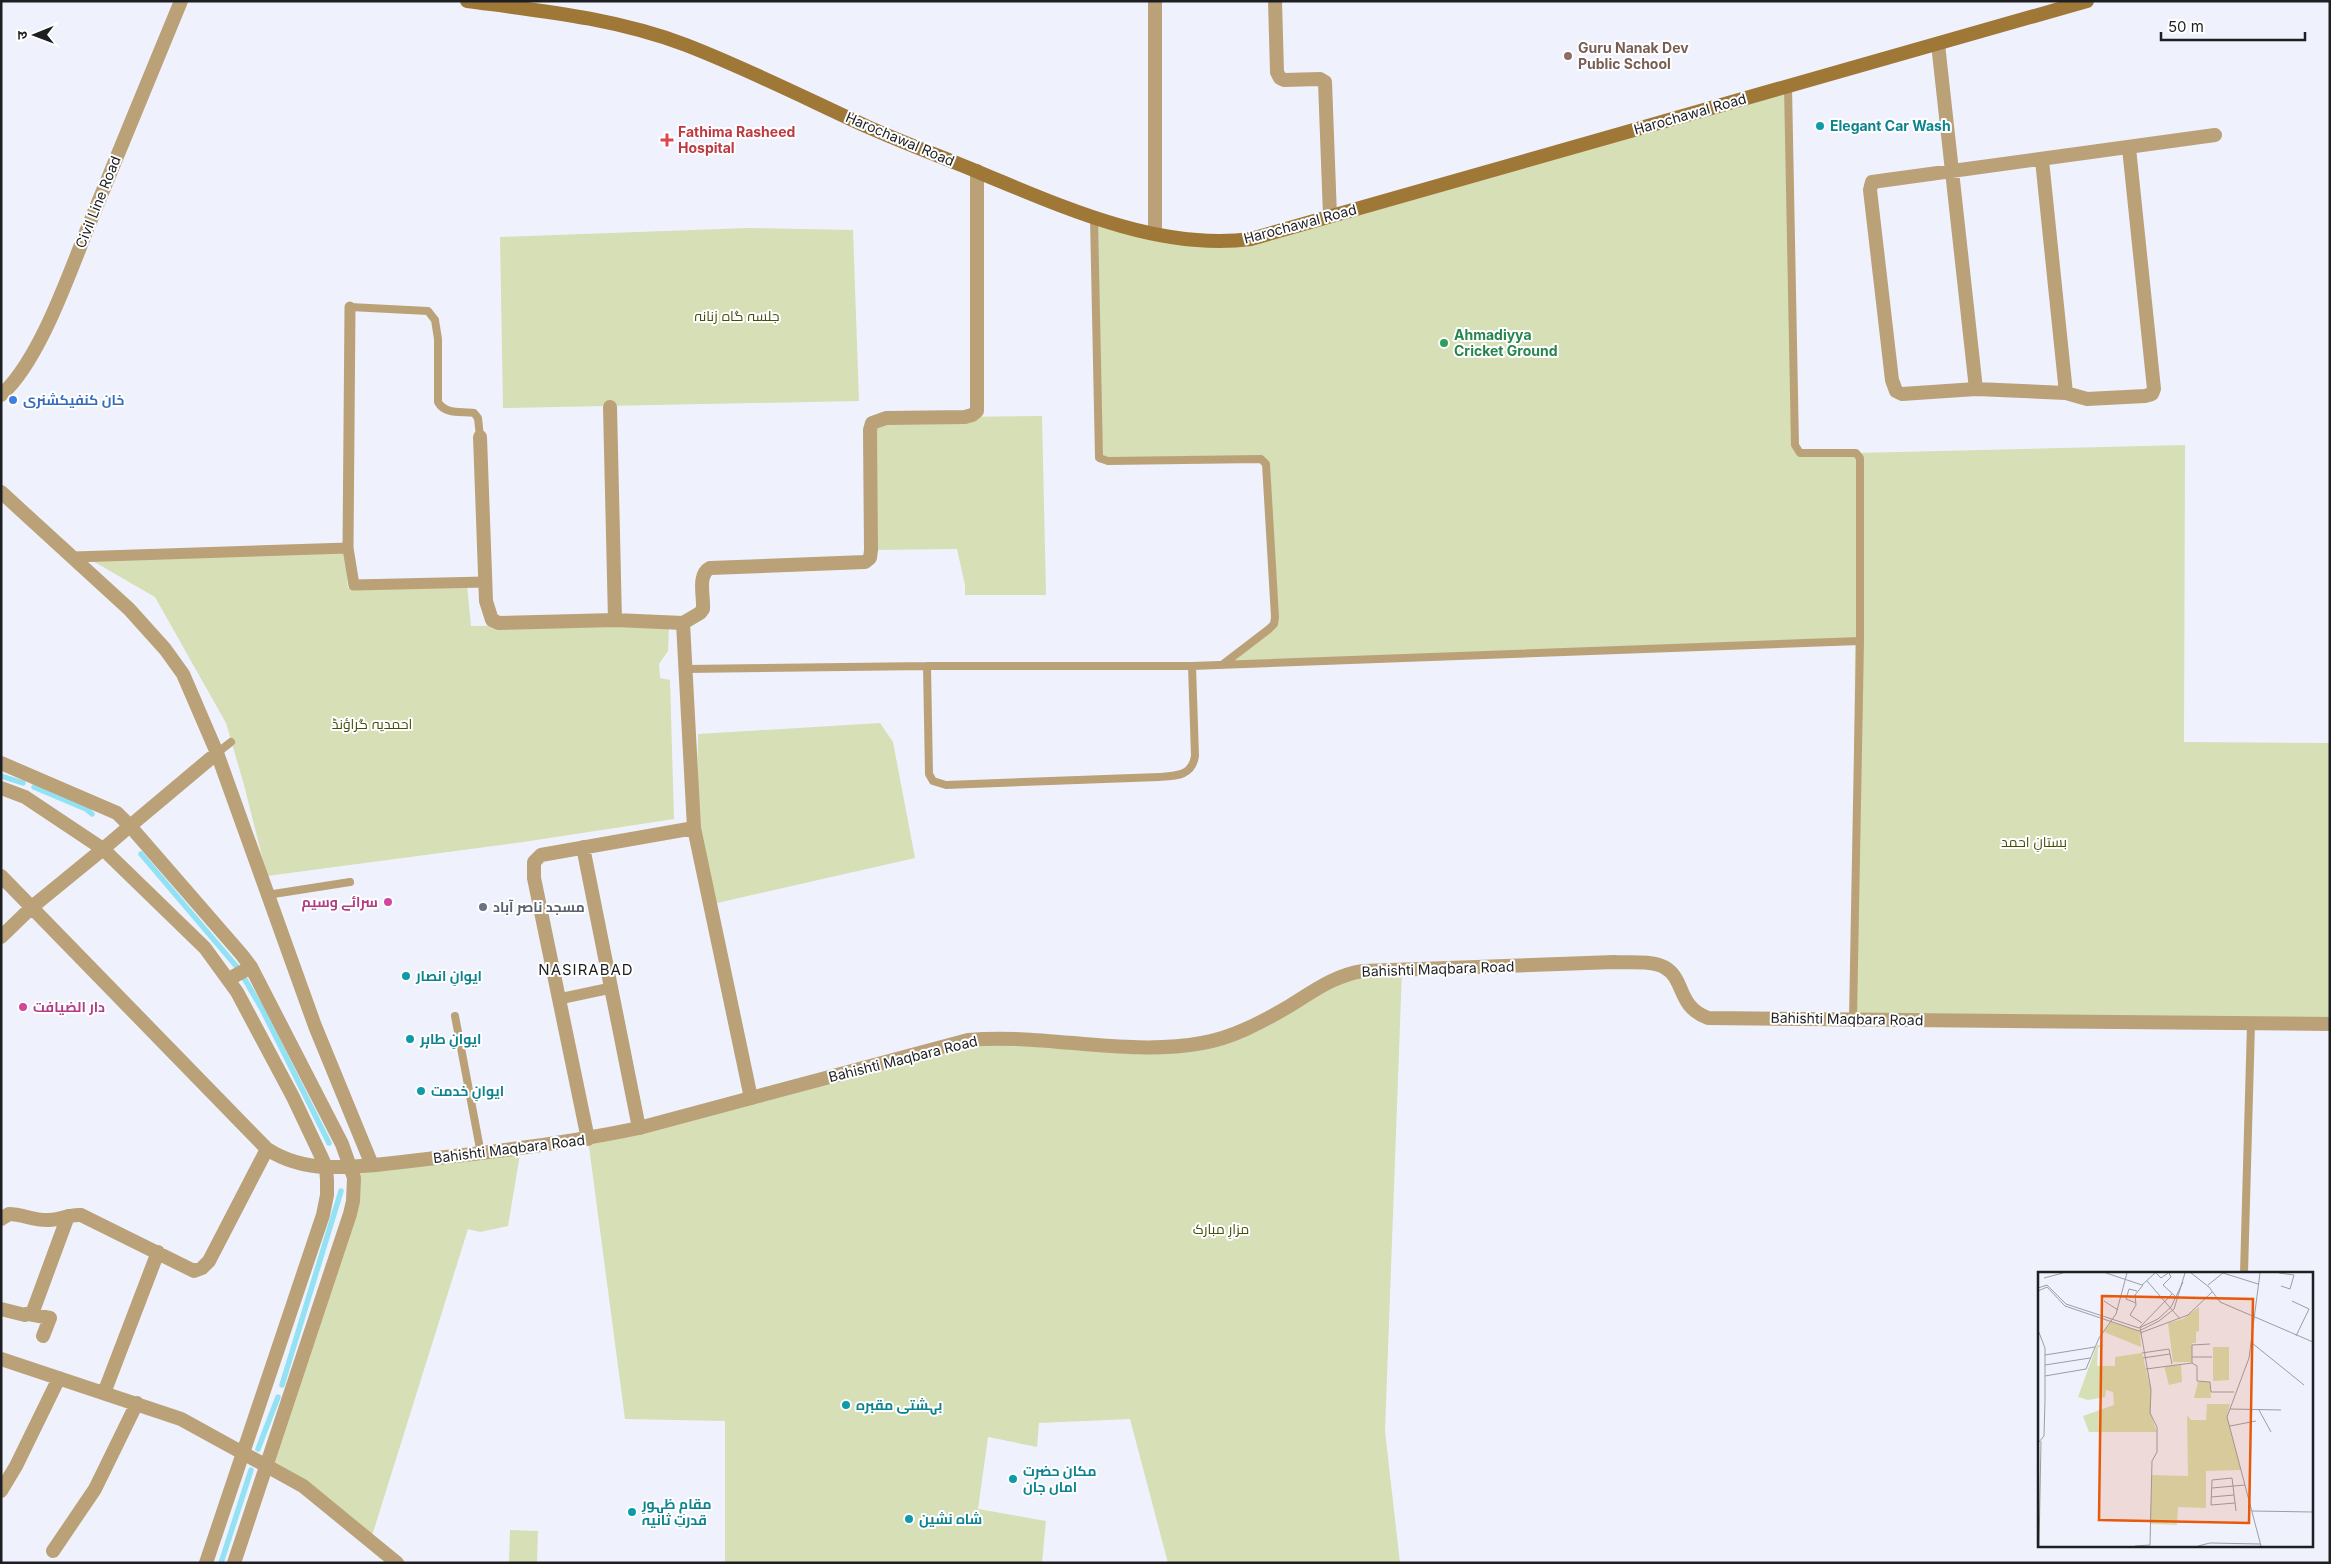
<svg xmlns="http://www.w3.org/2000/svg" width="2331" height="1564" font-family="Inter,Cairo,'Noto Sans Devanagari',sans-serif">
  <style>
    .green { fill: #d6dfb5 }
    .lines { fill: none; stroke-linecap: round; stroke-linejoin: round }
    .stream { stroke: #93e2f3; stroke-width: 5.5 }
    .service { stroke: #bba178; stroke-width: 8 }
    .pedestrian { stroke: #bba178; stroke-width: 11 }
    .minor { stroke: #bba178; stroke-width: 14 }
    .tertiary { stroke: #bba178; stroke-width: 14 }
    .secondary { stroke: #9f7837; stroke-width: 14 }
    .education-dot { fill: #8d6e63; stroke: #fff; stroke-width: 2 }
    .culture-dot { fill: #0f9aa8; stroke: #fff; stroke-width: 2 }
    .health-dot { fill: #e0444e; stroke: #fff; stroke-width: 2 }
    .leisure-dot { fill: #2e9e5b; stroke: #fff; stroke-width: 2 }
    .shop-dot { fill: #3f7fe0; stroke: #fff; stroke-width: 2 }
    .hotel-dot { fill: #d1479c; stroke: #fff; stroke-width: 2 }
    .worship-dot { fill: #6b7280; stroke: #fff; stroke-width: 2 }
    .labels { text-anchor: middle; stroke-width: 4; stroke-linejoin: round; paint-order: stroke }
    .education-label { font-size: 14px; font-weight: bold; fill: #785e54; stroke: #fff; text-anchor: start }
    .street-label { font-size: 14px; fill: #1e1f22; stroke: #fff }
    .culture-label { font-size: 14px; font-weight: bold; fill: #0d838f; stroke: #fff; text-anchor: start }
    .health-label { font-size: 14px; font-weight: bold; fill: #be3a42; stroke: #fff; text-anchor: start }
    .park-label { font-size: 14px; fill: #464e07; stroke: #fff }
    .leisure-label { font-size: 14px; font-weight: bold; fill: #27864d; stroke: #fff; text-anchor: start }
    .shop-label { font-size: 14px; font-weight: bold; fill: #366cbe; stroke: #fff; text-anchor: start }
    .hotel-label { font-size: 14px; font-weight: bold; fill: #b23c85; stroke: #fff; text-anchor: end }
    .worship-label { font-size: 14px; font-weight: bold; fill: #5b616d; stroke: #fff; text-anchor: start }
    .neighbourhood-label { font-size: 15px; letter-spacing: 1px; fill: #1e1f22; stroke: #fff }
    .inset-road { fill: none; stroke: #9b9ea5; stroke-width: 1 }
    .view { fill: #e8590c; fill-opacity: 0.15; stroke: #e8590c; stroke-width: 2.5 }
    .inset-edge { fill: none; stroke: #1e1f22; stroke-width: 2.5 }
  </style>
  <rect width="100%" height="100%" fill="#eff2fd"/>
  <!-- green -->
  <path class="green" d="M1788,86L1796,450L1856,453L2185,445L2184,742L2330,743V1024L1853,1019L1855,642L1222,665L1274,624L1264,461H1102L1094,218L1219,241Z
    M748,228L853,230L859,401L503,408L500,237Z
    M1042,416L1046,595H965V585L957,549L871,550L872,423L956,417Z
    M345,551L348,588L467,585L471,626L669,623L668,651L659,664L660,678L670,680L674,819L523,842L267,876L244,785L226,723L155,597L91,560Z
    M880,723L893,742L915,858L717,903L711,906L697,802L698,734Z
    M1402,970L1385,1431L1400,1563H1168L1130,1419L1039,1423L1037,1447L988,1437L978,1509L1046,1521L1042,1563H725V1421L625,1419L588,1139L968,1040L1164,1047L1228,1036L1329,981Z
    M521,1148L508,1226L480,1232L468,1229L371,1539L268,1465L350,1214L351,1167Z
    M510,1530L538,1531L537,1563H509Z"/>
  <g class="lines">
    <!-- stream -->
    <path class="stream" d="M1,776L23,783
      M34,787L86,809L92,814
      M141,854L237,967
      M244,978L262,1009L329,1143
      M282,1385L341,1191
      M258,1449L278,1397
      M221,1563L251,1470"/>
    <!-- service -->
    <path class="service" d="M1788,86L1795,445L1800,453H1856L1860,458V641L1853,1019
      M1094,218L1099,458L1108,461L1261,459L1266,464L1275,617L1274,624L1269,629L1222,665
      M350,307L428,311L435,320L438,339V402C445,415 462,411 474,413L478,418L480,437
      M927,666L929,774L933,781L946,785L1159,777C1176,776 1192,776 1195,756L1192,666
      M685,669L927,666H1192L1860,641
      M217,753L231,742
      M267,895L350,882
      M455,1016L481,1154
      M2244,1273L2251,1024"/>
    <!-- pedestrian -->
    <path class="pedestrian" d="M348,548L350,307
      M74,557L348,548L354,585L485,582
      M559,999L611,988"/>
    <!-- minor -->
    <path class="minor" d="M1275,1L1277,72L1280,78L1284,80L1320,79L1325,82L1330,216
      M1938,44L1976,389
      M2129,148L2154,389L2152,394L2145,396L2087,399L2066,393L1976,389L1902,394L1896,391L1892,380L1870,190L1872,182L2215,135
      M2042,160L2066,393
      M1155,233V1
      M610,407L615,620
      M480,437L486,601L492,620L499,623L615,620L683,623L694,828L751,1098
      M1,492L129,609L165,649L183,674L217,753L315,1026L372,1165
      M683,623L700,613L703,609C704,596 697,575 710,568L865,562L870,558L871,550L870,430L872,423L886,418L965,417L972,415L977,411V171
      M130,826L217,753
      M583,847L639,1128
      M1,876L267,1149C284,1160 306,1166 326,1167
      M1,937L32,907L103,849
      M588,1139L534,878V862L541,855L694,828
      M1,1219L9,1214C22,1214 35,1221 49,1220C60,1220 69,1214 81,1215L194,1271L202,1268L209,1261L267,1149
      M1,1309L25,1315L33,1311L68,1216
      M29,1314L50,1318L43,1336
      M1,1359L181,1419L303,1486L397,1563
      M104,1393L158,1252
      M1,1491L16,1466L59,1378
      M53,1551L95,1489L137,1403"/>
    <!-- tertiary -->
    <path class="tertiary" d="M1,395C39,362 69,274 88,227C119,152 150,76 181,1
      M1,763L117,813L130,826L242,955L251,967L342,1144L354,1178L353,1201L350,1214L234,1563
      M1,788L25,797L103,849L205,948L237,992L293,1097L321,1156L326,1167L327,1180V1195L323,1215L206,1563
      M103,849L130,826
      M229,979L251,967
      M326,1167C363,1168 399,1162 436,1158C504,1151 572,1142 639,1128L968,1040C1045,1033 1126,1057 1202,1043C1232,1038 1260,1023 1286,1008C1311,993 1334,975 1363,971L1614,962C1630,963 1650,960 1664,967C1686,979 1676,1006 1708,1018L2330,1024"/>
    <!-- secondary -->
    <path class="secondary" d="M467,1C543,11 614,18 686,45C748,69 807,99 868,127C906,144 945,158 983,174C1065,208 1160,251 1251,239L2087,1"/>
  </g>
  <!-- markers -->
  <circle class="education-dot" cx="1568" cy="56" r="5"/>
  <g class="culture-dot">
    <circle cx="1820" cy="126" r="5"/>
    <circle cx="406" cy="976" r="5"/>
    <circle cx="410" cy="1039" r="5"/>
    <circle cx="421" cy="1091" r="5"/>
    <circle cx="846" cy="1405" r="5"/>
    <circle cx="1013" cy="1479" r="5"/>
    <circle cx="632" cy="1512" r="5"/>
    <circle cx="909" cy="1519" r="5"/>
  </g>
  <path class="health-dot" d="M664.5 132.5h5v5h5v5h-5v5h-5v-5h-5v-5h5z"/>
  <circle class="leisure-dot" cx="1444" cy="343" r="5"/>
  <circle class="shop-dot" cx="13" cy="400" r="5"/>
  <g class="hotel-dot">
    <circle cx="388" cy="902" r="5"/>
    <circle cx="23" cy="1007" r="5"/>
  </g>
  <circle class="worship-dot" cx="483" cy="907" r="5"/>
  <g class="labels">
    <!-- education labels -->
    <g class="education-label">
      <text x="1578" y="53">Guru Nanak Dev<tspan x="1578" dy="16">Public School</tspan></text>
    </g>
    <!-- street labels -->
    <g class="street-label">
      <text transform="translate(1690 114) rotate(-16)" y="5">Harochawal Road</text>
      <text transform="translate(900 139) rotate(23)" y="5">Harochawal Road</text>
      <text transform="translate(98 202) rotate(-68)" y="5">Civil Line Road</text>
      <text transform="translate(1300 224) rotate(-15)" y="5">Harochawal Road</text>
      <text transform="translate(1438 969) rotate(-2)" y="5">Bahishti Maqbara Road</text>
      <text transform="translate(1847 1019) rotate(1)" y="5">Bahishti Maqbara Road</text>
      <text transform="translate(903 1059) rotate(-14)" y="5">Bahishti Maqbara Road</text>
      <text transform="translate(509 1149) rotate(-7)" y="5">Bahishti Maqbara Road</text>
    </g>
    <!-- culture labels -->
    <g class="culture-label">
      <text x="1830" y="131">Elegant Car Wash</text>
      <text x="416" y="981">ایوانِ انصار</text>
      <text x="420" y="1044">ایوانِ طاہر</text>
      <text x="431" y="1096">ایوانِ خدمت</text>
      <text x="856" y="1410">بہشتی مقبرہ</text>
      <text x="1023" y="1476">مکان حضرت<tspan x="1023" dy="16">اماں جان</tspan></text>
      <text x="642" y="1509">مقامِ ظہورِ<tspan x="642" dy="16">قدرتِ ثانیہ</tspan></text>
      <text x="919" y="1524">شاہ نشین</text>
    </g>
    <!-- health labels -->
    <g class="health-label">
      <text x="678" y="137">Fathima Rasheed<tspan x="678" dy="16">Hospital</tspan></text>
    </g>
    <!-- park labels -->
    <g class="park-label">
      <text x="737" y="321">جلسہ گاہ زنانہ</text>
      <text x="372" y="729">احمدیہ گراؤنڈ</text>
      <text x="2034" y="847">بستانِ احمد</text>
      <text x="1221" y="1234">مزارِ مبارک</text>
    </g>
    <!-- leisure labels -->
    <g class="leisure-label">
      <text x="1454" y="340">Ahmadiyya<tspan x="1454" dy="16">Cricket Ground</tspan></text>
    </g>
    <!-- shop labels -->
    <g class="shop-label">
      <text x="23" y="405">خان کنفیکشنری</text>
    </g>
    <!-- hotel labels -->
    <g class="hotel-label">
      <text x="378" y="907">سرائے وسیم</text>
      <text x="33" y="1012" text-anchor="start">دار الضیافت</text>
    </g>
    <!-- worship labels -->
    <g class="worship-label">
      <text x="493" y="912">مسجد ناصر آباد</text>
    </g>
    <!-- neighbourhood labels -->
    <g class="neighbourhood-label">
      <text x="586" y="975">NASIRABAD</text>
    </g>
  </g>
  <!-- overview -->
  <g transform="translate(2038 1272)">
    <rect width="275" height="275" fill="#eff2fd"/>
    <path d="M161,35V59L158,60V71H154V90H135L130,51L145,47ZM73,50L102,59L103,75L66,60ZM59,73H67L60,76L59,94H77V85L104,81L113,118V143L119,160H51L45,144L76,133L75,120L68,118L67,125L50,128L40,125ZM175,75H191V108L175,109ZM143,93L144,110L131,113L126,94ZM160,110H172L173,126H156ZM169,132H192L189,144L203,198L168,199V236L140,235L139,253L112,252L114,203L150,204L149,143L153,148H168Z" fill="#d6dfb5"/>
    <path class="inset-road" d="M68,1L104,13L117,1M118,1L123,6L130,1M131,1L133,5L125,13L139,26M153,1L171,15L182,30L275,70M185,1L220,12M222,1L211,86L189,145L223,274M241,1L256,3L252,17L243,14M6,6L25,1M109,9L142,47M170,13L185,1M0,16L9,13L28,32L101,56L120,47L133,35L145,10M0,19L9,15L27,34L101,59L121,49L136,37L147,1M66,29L80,38M254,29L271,37L258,64M98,31L88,27L91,17L99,19M104,51L92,43L98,33L97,23L105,13M0,58L7,76V128L6,164L0,171M102,61L150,43L174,20M214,71L266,113M104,81L131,77L134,92M7,83L57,75M154,85H174M105,86L132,82M154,91L159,94V109L172,110L173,120H196M7,93L52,86M108,97L154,91V73L172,72M7,104L48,97L61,66L78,42L89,1M192,137L243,138M221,138L233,160M192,154L218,149M174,216L207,213M173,225L196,223M197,231L173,233L174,208L194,206L198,239M214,239L275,240M1,274L3,169M97,274L112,273L114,189L119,180V155L112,141L113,118L102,55L134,22M160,274L172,271L223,272"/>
    <path class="view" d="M64,24L215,27L211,251L61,248Z"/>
    <rect width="275" height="275" class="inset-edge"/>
  </g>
  <!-- border -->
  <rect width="2331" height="1564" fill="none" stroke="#1e1f22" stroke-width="5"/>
  <!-- north arrow -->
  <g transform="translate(35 35) rotate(269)" stroke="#ffffff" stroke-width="4" paint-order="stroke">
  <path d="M0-4L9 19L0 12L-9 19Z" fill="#1e1f22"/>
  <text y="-8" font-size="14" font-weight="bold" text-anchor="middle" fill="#1e1f22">उ</text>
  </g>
  <!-- scale -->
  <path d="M2161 32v8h144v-8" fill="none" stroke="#1e1f22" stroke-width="2.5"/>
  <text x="2168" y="32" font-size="15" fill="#1e1f22" stroke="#ffffff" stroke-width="4" paint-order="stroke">50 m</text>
</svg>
